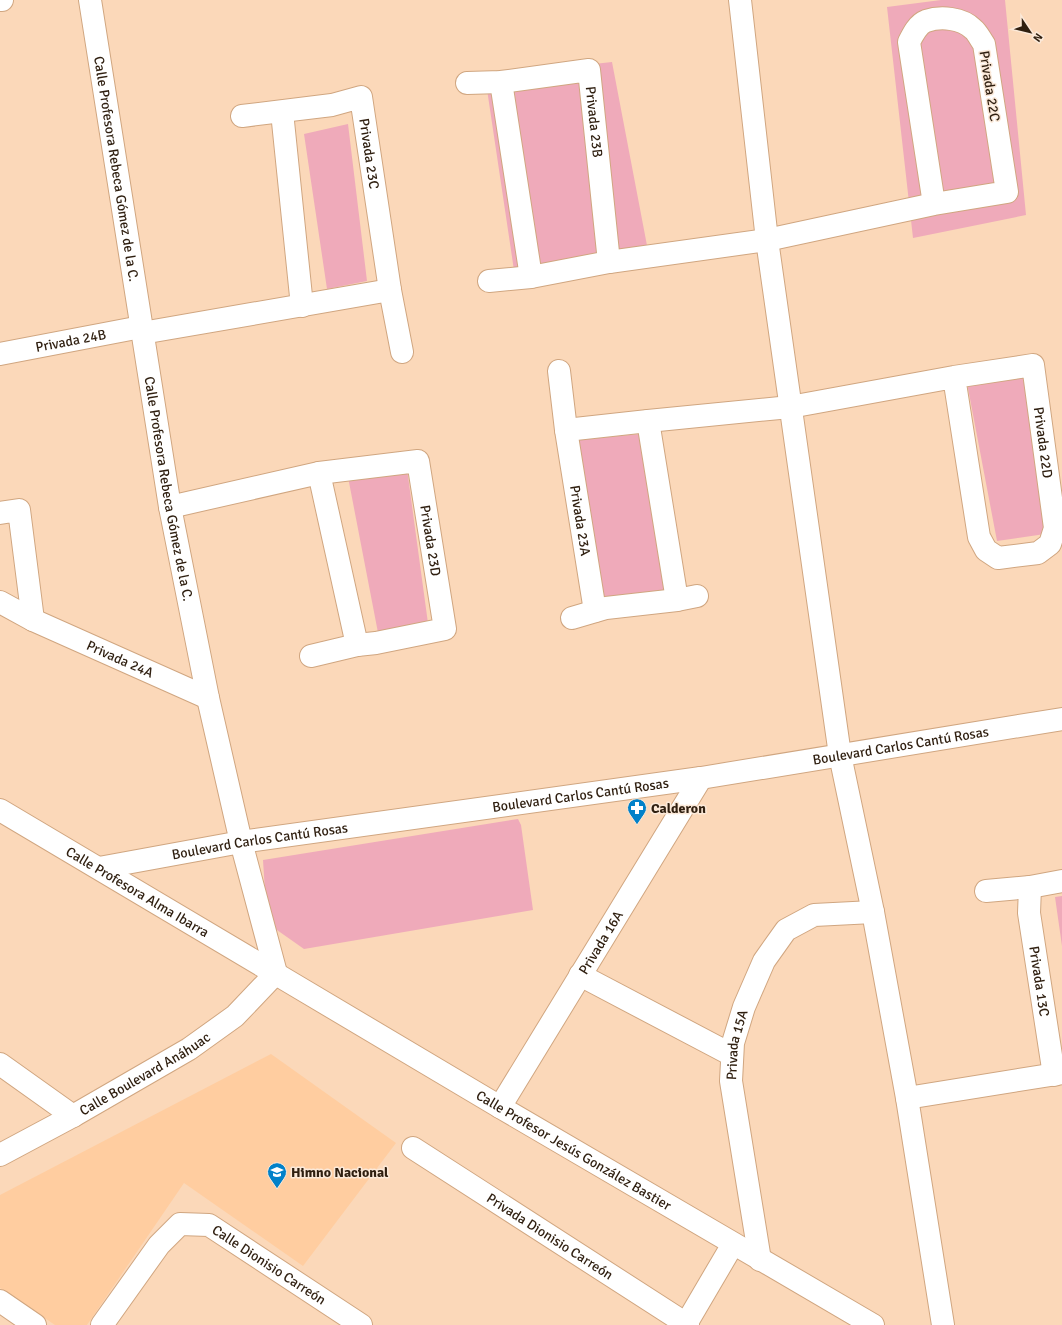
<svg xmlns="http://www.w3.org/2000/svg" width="1062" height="1325" font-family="Signika,sans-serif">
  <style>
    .built { fill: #ffcda0 }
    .green { fill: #efaaba }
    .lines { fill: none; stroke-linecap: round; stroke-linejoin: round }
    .minor-casing { stroke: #d0a680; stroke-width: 24 }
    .minor { stroke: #fff; stroke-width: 22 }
    .labels { text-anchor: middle; stroke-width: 3; stroke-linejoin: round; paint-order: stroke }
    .street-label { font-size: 14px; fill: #2f1f10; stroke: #fbe9d9 }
    .poi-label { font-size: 14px; font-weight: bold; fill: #2f1f10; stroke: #fbe9d9; text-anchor: start }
  </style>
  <rect width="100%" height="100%" fill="#fbd8b9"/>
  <!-- built -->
  <path class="built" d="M271,1054L396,1143L303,1266L184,1183L87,1325H55L0,1288V1195Z"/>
  <!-- green -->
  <path class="green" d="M941,0H1005L1026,215L913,238L887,7Z
    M612,62L649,256L515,277L485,76Z
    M348,124L367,281L327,289L304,134Z
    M1023,376L1045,534L997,541L967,383Z
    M640,434L666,598L604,609L577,440Z
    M407,469L430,638L380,643L348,477Z
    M518,819L521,825L533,910L304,949L267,923L263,860Z
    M1062,896V946L1055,897Z"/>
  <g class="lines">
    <defs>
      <g id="minor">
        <path d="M0,0H2"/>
        <path id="s1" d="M90,0L170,507L208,698L241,842L276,973"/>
        <path d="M740,0L767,240L840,755L873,912L907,1098L943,1325"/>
        <path d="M501,82L531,277"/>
        <path id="s2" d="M467,83L501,82L589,70L609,262"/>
        <path d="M282,112L302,306"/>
        <path id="s3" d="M242,116L332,105L361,97L390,290L402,352"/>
        <path d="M489,281L531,277L609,262L767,240L934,204L1007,192L984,44C980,39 978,33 973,29C962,18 941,16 926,21C918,24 913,34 909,42L934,204"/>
        <path d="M142,333L390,290"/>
        <path id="s4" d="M0,354L141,327"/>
        <path id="s5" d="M559,371L566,430L595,611"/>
        <path d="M648,421L677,600"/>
        <path id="s6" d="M566,430L648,421L790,407L954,377L1033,365L1055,528L1050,544L1038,553L998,558L986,550L979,537L954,377"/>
        <path d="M319,473L357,645"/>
        <path id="s7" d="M170,507L319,473L418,461L445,629L376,643L357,645L311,656"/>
        <path d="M0,513L19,510L33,620"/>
        <path id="s8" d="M0,602L33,620L208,698"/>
        <path d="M572,618L606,608L677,600L697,596"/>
        <path id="s9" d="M0,810L500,1107L873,1325"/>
        <path id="s10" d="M99,868L241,842L701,778L1062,719"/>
        <path id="s11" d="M1030,887L1029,913L1054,1075"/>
        <path d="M986,891L1030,887L1062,881"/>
        <path d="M580,975L732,1055"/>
        <path d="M0,1064L73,1116"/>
        <path d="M907,1098L1062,1073"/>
        <path id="s12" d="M500,1107L701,778"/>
        <path id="s13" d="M413,1148L688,1325"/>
        <path id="s14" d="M0,1155L73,1116L189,1049L235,1016L276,973"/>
        <path id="s15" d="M760,1260L731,1081L733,1043L744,1007L764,961L786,930L814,915L873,912"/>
        <path d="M0,1301L35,1325"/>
        <path d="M686,1324L733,1244"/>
        <path id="s16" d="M102,1325L159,1245L180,1224L209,1225L361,1325"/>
      </g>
    </defs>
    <!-- minor casing -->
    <use href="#minor" class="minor-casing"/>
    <!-- minor -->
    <use href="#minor" class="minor"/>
  </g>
  <!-- icons -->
  <defs>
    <symbol id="pharmacy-pin" viewBox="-11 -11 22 30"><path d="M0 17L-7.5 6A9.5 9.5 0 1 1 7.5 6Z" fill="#0181c9" stroke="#fbe9d9"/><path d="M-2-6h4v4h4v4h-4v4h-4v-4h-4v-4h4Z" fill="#fff"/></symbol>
    <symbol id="school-pin" viewBox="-11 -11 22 30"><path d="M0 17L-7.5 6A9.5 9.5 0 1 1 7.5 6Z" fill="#0181c9" stroke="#fbe9d9"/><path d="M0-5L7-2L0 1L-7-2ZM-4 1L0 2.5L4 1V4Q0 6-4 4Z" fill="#fff"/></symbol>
  </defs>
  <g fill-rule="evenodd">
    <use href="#pharmacy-pin" x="626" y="797" width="22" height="30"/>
    <use href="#school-pin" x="266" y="1161" width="22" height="30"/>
  </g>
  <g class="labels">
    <!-- street labels -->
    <g class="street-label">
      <text transform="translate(990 86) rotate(81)" y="5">Privada 22C</text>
      <text dy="5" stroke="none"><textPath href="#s2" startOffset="175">Privada 23B</textPath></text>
      <text dy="5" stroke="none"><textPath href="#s3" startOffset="178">Privada 23C</textPath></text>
      <text dy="5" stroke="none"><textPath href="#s1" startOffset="171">Calle Profesora Rebeca Gómez de la C.</textPath></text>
      <text dy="5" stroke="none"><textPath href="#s4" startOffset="72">Privada 24B</textPath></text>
      <text dy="5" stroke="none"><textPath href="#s6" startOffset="550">Privada 22D</textPath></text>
      <text dy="5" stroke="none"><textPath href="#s1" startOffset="495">Calle Profesora Rebeca Gómez de la C.</textPath></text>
      <text dy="5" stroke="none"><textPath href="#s5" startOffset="151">Privada 23A</textPath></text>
      <text dy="5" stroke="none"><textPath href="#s7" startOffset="333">Privada 23D</textPath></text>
      <text dy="5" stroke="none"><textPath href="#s8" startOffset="133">Privada 24A</textPath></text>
      <text dy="5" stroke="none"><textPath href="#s10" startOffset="811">Boulevard Carlos Cantú Rosas</textPath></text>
      <text dy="5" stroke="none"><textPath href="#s10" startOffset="487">Boulevard Carlos Cantú Rosas</textPath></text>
      <text dy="5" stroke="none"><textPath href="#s10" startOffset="163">Boulevard Carlos Cantú Rosas</textPath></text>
      <text dy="5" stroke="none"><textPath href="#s9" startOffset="160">Calle Profesora Alma Ibarra</textPath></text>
      <text dy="5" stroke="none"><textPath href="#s12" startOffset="193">Privada 16A</textPath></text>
      <text dy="5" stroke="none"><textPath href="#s11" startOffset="95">Privada 13C</textPath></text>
      <text dy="5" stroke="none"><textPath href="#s15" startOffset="218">Privada 15A</textPath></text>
      <text dy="5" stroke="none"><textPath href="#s14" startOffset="166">Calle Boulevard Anáhuac</textPath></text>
      <text dy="5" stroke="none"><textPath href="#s9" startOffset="667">Calle Profesor Jesús González Bastier</textPath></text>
      <text dy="5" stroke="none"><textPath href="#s13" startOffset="163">Privada Dionisio Carreón</textPath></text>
      <text dy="5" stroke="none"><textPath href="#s16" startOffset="229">Calle Dionisio Carreón</textPath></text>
    </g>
    <!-- poi labels -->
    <g class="poi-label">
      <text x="651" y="813">Calderon</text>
      <text x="291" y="1177">Himno Nacional</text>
    </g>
  </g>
  <!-- north arrow -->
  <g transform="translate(1030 32) rotate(125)" stroke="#fbe9d9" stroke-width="3" paint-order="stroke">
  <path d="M0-3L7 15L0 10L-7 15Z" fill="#2f1f10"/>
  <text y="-6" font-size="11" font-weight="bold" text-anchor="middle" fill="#2f1f10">N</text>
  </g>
</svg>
